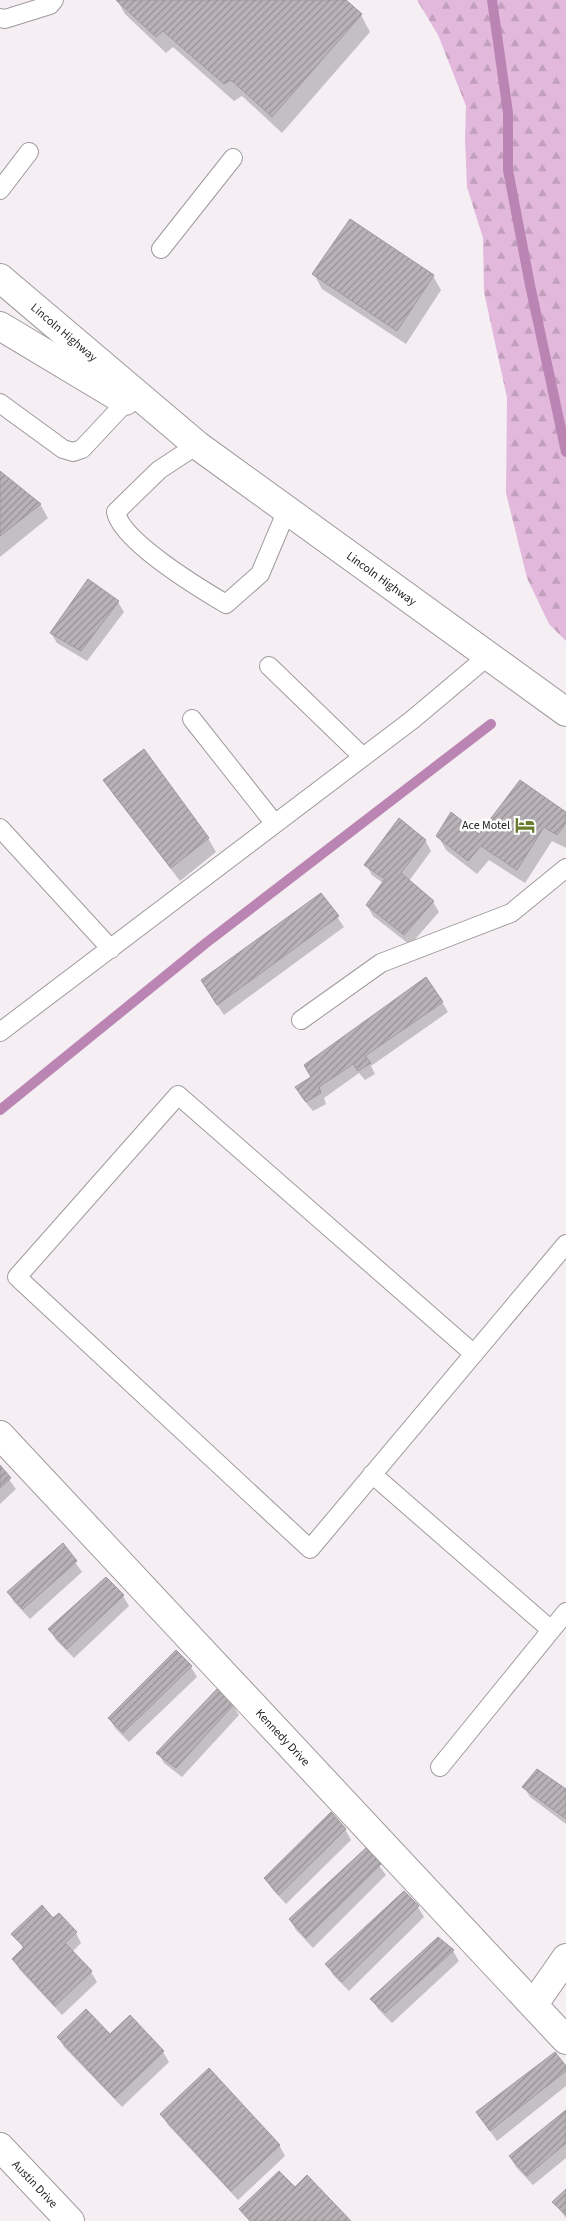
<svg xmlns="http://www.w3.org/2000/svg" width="566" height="2221" font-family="'Source Sans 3',sans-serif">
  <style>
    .forest { fill: url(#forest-firs) }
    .shadow { fill: #0003 }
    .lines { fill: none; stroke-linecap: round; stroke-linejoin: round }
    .stream { stroke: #ba84b3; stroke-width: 10 }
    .building { fill: url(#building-hatch); stroke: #a09a9f }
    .lane-casing { stroke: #9f9a9e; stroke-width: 20 }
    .street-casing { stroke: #9f9a9e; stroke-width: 30 }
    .primary-casing { stroke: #9f9a9e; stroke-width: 30 }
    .lane { stroke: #fff; stroke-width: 18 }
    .street { stroke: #fff; stroke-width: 28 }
    .primary { stroke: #fff; stroke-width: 28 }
    .labels { text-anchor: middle; stroke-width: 5; stroke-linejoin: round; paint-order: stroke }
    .street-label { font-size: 12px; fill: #262426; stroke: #fff }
    .poi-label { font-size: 12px; fill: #262426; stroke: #fff; text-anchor: end }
  </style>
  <defs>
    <pattern id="forest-firs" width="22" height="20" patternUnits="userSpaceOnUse" patternTransform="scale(1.25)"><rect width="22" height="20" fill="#e2b9dc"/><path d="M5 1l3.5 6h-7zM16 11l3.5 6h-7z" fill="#c29fbd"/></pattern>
    <pattern id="building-hatch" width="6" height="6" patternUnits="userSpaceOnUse" patternTransform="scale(1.25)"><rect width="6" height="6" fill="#b9b3b8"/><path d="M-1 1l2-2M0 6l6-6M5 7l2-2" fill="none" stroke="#969195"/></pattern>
  </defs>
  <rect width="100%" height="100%" fill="#f5eff4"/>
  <!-- forest -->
  <path class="forest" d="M417,0H566V641L549,624L527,578L506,493L507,398L484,292L483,238L467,187L465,139L466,106L438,35Z"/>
  <!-- shadow -->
  <path class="shadow" d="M117,0H344L361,15L370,32L282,133L242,96L234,101L173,47L166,53L125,14Z
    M314,274L433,276L441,290L406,344L322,289Z
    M0,473L40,504L48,518L0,557Z
    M118,602L124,612L87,661L57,643L51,633Z
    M105,780L208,838L216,852L180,881L113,794Z
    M566,813V848L552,841L525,883L489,860L477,874L446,850L438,836H479Z
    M425,840L431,851L409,881L433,902L439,912L410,945L373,916L367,905L383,883L372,875L366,865Z
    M321,894L344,927L224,1015L208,991Z
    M442,1002L448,1012L371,1066L375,1074L365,1080L359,1073L324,1098L326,1104L313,1111L302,1098L296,1088Z
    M0,1467L16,1489L0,1504Z
    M63,1545L82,1572L30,1619L14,1602L8,1592Z
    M123,1596L129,1606L74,1658L56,1640L50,1629Z
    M176,1652L191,1667L197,1677L129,1742L115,1728L109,1718Z
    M233,1705L239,1715L182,1777L164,1763L158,1753Z
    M524,1787L566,1791V1824L530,1797Z
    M345,1829L351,1840L286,1904L272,1889L266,1879Z
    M367,1849L386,1875L313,1948L296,1930L290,1920Z
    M404,1893L418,1907L424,1917L349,1991L333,1975L327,1964Z
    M76,1933L81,1943L72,1952L91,1972L97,1982L62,2015L19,1969L13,1959L24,1949L13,1934Z
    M453,1951L459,1961L392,2023L378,2009L372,1999Z
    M110,2036L163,2052L169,2062L122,2107L64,2047L59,2037Z
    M566,2068V2086L497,2141L477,2112Z
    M566,2111V2158L533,2185L516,2167L510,2157Z
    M162,2114L279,2145L285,2156L238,2200L168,2125Z
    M566,2191V2218L554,2202Z"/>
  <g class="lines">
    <!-- stream -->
    <path class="stream" d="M492,0L508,113V170L530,285L566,452
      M0,1110L206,943L491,724"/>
  </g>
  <!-- building -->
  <path class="building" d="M116,0H346L362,14L272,117L231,80L224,84L163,31L156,37Z
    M350,219L434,275L397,331L312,274Z
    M0,471L41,504L0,536Z
    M88,579L119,601L81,651L50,633Z
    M144,749L209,838L171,868L103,780Z
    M520,780L566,812V823L557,835L544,827L517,870L481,846L468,861L436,836L451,812L479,834Z
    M399,818L426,840L401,873L434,901L404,935L366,905L385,879L364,865Z
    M321,893L339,916L217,1005L201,980Z
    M426,977L443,1002L365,1056L371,1063L358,1071L353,1064L319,1087L321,1093L306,1102L295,1087L311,1077L304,1065Z
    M0,1465L11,1478L0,1488Z
    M63,1543L77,1561L23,1609L7,1592Z
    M106,1577L124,1595L67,1649L48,1629Z
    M176,1650L192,1666L123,1733L108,1718Z
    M217,1689L234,1704L176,1768L156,1753Z
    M537,1769L566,1789V1819L522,1787Z
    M331,1812L346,1829L279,1895L264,1878Z
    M367,1847L381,1864L306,1938L289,1919Z
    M404,1891L419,1906L342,1982L325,1964Z
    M42,1905L53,1918L59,1913L77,1932L65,1943L92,1971L55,2006L12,1959L24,1947L11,1934Z
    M438,1937L454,1950L385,2013L370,1999Z
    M86,2009L110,2034L130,2015L164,2051L115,2098L57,2037Z
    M555,2052L566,2066V2071L490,2131L476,2112Z
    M209,2068L280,2145L231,2191L160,2114Z
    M566,2110V2143L527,2176L509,2156Z
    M279,2171L295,2187L307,2175L351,2221H250L239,2209Z
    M566,2189V2215L552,2202Z"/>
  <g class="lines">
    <defs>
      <path id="lane" d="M0,18L5,19L50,5L54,0
        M0,190L29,152
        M161,249L233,158
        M0,403L63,449L73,452L82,449L126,402
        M197,445L159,470L116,512C121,541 199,588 226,604L260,574L287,510
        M269,666L363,757
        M192,719L275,824
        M0,828L111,949
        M301,1020L381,963L511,913L566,868
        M0,1032L412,720L488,656
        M474,1354L178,1095L17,1277L310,1549L566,1244
        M372,1474L551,1630
        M440,1767L566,1612"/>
      <g id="street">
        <path id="s1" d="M0,1435L566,2040"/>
        <path d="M534,2004L566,1958"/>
        <path id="s2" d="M0,2147L70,2221"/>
      </g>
      <g id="primary">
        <path id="s3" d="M0,278L197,445L566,712"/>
        <path d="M0,326L125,401"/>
      </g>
    </defs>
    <!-- lane casing -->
    <use href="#lane" class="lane-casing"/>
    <!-- street casing -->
    <use href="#street" class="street-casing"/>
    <!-- primary casing -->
    <use href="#primary" class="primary-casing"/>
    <!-- lane -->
    <use href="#lane" class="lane"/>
    <!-- street -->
    <use href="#street" class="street"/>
    <!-- primary -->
    <use href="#primary" class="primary"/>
  </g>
  <!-- icons -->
  <defs>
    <symbol id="hotel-bare" viewBox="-9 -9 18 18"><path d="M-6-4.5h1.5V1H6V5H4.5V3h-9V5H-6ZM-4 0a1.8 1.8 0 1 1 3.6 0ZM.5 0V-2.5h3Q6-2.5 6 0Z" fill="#697c2b" stroke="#fff" stroke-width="2.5" paint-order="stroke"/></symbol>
  </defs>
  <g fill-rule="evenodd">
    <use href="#hotel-bare" x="511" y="811" width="28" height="28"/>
  </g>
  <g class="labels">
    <!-- street labels -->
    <g class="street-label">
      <text dy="4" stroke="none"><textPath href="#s3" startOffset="84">Lincoln Highway</textPath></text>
      <text dy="4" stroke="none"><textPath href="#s3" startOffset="486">Lincoln Highway</textPath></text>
      <text dy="4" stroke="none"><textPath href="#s1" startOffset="414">Kennedy Drive</textPath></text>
      <text dy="4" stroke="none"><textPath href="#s2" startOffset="51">Austin Drive</textPath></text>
    </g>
    <!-- poi labels -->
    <g class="poi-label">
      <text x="510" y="829">Ace Motel</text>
    </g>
  </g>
</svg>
